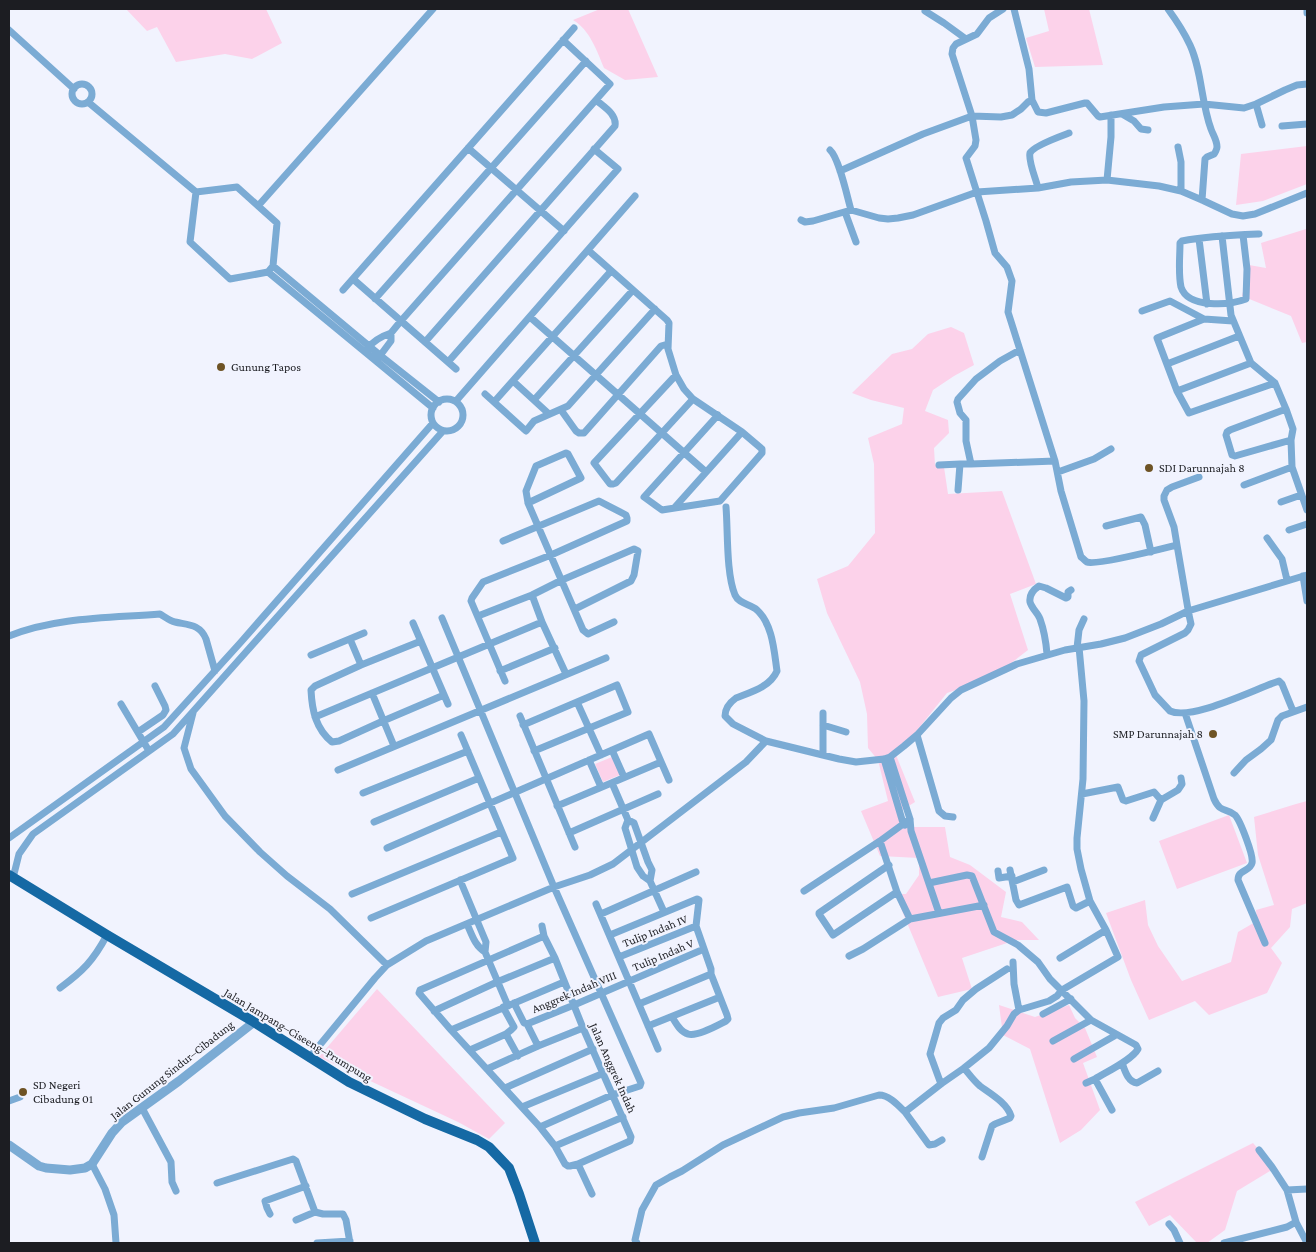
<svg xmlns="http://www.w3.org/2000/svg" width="1316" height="1252" font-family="'Crimson Pro',serif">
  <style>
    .green { fill: #fcd2ea }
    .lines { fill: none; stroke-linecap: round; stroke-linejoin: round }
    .minor { stroke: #7babd4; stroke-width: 7 }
    .tertiary { stroke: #7babd4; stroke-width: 9 }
    .primary { stroke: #1569a4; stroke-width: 10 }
    .poi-dot { fill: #6e5325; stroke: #f1f3fe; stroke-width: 2 }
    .labels { text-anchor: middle; stroke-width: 4; stroke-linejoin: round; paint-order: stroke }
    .poi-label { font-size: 12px; fill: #1c1d22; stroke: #f1f3fe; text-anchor: start }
    .street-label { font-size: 12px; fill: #1c1d22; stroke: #f1f3fe }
  </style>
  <rect width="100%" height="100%" fill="#f1f3fe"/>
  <!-- green -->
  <path class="green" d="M126,9H266L282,43L252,59L225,54L176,62L157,27L147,31Z
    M600,9H628L658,77L625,80L604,68C597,51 590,30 573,20Z
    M1044,9H1089L1103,65L1035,67L1026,38L1049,31Z
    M1307,146V184L1263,201L1236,205L1241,154Z
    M1306,229L1307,231V342L1302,343L1291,316L1242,296L1249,265L1266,268L1261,243Z
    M951,327L964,333L974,365L954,376L933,390L925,411L948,420L949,433L934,448L935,465L944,467L948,494L1002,491L1036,584L1010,594L1028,650L992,678L947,693L910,739L894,750L915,802L899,812L900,827H945L950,857L970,865L1006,892L1001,917L1022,922L1039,940H1016L962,958L972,989L938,997L895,894H906L919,875V858L880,856L861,811L888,801L878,760L868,748L867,714L860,682L827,613L817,579L848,566L875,533L874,464L868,438L902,424L904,408L871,400L852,393L892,354L912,349L928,334Z
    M612,757L620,775L603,782L595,764Z
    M1307,801V903L1292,909L1290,927L1271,948L1282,963L1267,993L1209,1015L1195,1001L1149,1020L1131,980L1106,913L1145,900L1148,925L1158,946L1182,981L1231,962L1238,932L1257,921L1256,910L1274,905L1258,855L1254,817L1296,804Z
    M1229,815L1247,863L1177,889L1159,841Z
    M377,989L505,1123L489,1139L458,1122L319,1057Z
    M999,1005L1035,1017L1069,1005L1075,1018L1085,1028L1097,1057L1083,1063L1100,1110L1081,1130L1060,1143L1030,1049L1003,1035Z
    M1253,1143L1275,1168L1237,1191L1225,1230L1207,1243H1197L1170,1215L1149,1226L1135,1202Z"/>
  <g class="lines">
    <!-- minor -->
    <path class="minor" d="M1003,9L989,18L977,34L956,44L953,48L952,54L972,116L976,140L975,146L966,158L986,221L995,253L1007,267L1012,281L1008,312L1055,461L1061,491L1081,557C1083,558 1085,561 1087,562C1095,566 1165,548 1177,545L1189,615L1191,624L1188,630L1185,633L1141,655L1139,661L1155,695L1170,711C1192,721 1255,689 1279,681L1282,684L1293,711
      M1014,9L1029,69L1032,100L1038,112L1046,113L1085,103H1087L1098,116L1100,117L1164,107L1204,104L1244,108L1256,104L1285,90L1297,85L1307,84
      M1168,9C1176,20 1184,32 1190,45C1202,71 1201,102 1211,129C1213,135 1217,140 1217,147C1217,149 1215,153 1214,154L1207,157L1205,159L1202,200
      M1307,9V13
      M925,11L944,23L966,39
      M9,30L74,89
      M72 94a10 10 0 1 1 20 0a10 10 0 1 1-20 0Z
      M88,102L196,192
      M1256,104L1262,125
      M1122,114L1134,121L1141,129L1148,130
      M1282,126L1307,124
      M1178,147L1181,162V191
      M468,148L564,231
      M830,150C839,158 847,196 851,210
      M840,171L923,134L972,116L1001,117L1012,115L1021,109L1028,102L1032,100
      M1107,180L1111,137V115
      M237,187L277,223L273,266L268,272L230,279L190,242L196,192Z
      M1038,188C1036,179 1028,161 1030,153C1033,146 1061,136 1069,133
      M258,206L433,9
      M845,212L856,242
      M801,220L805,222L813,221L851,210L879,218L888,219L898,218L913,215L977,192L1038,188L1071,182L1107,180L1159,186L1181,191L1202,200L1232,214L1243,216L1255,214L1307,193
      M1243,235L1247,269L1246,299C1230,305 1188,309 1181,287C1178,273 1180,257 1180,243L1182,241C1207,236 1234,235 1259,234
      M1222,236L1231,315L1251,363L1275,383L1286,409L1293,429L1291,440L1292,467L1307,510
      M1199,239L1207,304
      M588,250L667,320L669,323L668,349L676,375L684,389L693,399L742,432L762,449V453L720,501L662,510L644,497L718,415
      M273,266L381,356L439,402
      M268,272L433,408
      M353,279L456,369
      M343,290L574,28
      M375,299L586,61
      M1142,311L1170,301L1204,319
      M530,317L706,472
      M1233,321L1204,319L1157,338L1177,391L1251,363
      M425,342L615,126C617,114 604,107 596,100
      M367,349C373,341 382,336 391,333
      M1020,350L1000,361L976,379L958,399L957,402L960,413L966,420V441L971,464L1055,461
      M376,361L391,341V333L400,322L610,84L563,40
      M448,362L618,169L594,149
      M1167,364L1239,336
      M676,375L594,463L610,484H613L616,483L693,399
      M513,381L549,414
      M1177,391L1189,413L1275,383
      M485,394L526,431L534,421L568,406L655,309
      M431 415a16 16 0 1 1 32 0a16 16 0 1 1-32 0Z
      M534,400L633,290
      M456,401L635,196
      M494,402L611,271
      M1286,409L1230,430L1227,432L1226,435L1232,455L1235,456L1291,440
      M561,410L576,431L579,433H584L661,346L668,344
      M939,465L960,464
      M1058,472L1094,459L1111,449
      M1244,485L1292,467
      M958,490L960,464H971
      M1281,502L1301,495
      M528,503L581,478L568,454L566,453L536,466L526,491L528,503L583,630L588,634L614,622
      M675,507L742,432
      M726,507C728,531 726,573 735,595C739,604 750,604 757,610C773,625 774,651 777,671C770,687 751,692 736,698C729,703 725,708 725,716L733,724L766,741
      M1106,526L1141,517L1145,525L1151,552
      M1289,530L1307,524
      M1267,538L1282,559L1287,580
      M503,541L599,501L626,515L627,518V521L551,555L483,582L472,598L471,601L505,681
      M1177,545L1174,527L1164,500V496L1167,490L1172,487L1199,477
      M1303,576L1307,601
      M532,595L542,622L566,674
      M478,616L532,595L562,580L634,549L638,551L634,575L631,581L575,609
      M442,618L554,887L641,1083L640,1086L612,1095L540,1127
      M413,623L448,704
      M9,636C56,617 110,618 160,614C165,617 170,621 175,622C188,625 200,624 206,639L215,671
      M350,639L361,665
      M421,641L361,665L315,686L311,690C312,711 316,729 332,742L339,741L383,721L444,695
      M1077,648L1079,630L1084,619
      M1047,654C1046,642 1044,630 1040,619C1038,613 1032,609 1030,602C1029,595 1033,590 1039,586L1046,588L1066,598L1068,597V592L1071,590
      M311,655L364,633
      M500,671L555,648
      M372,693L394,746
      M577,702L601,755
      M121,704L149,751
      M193,713L184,748L191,769L225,816L260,852L287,876L330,909L387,965
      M823,713V755
      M1185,713L1214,799C1221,814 1226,807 1235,815C1240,820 1254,856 1252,863C1250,872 1238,869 1238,880L1265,943
      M520,716L575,847
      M315,717L542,622
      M523,725L617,685L628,712L534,751
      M823,725L846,732
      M138,732L163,715L166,710L165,706L155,686
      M917,735L939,811L945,816L953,817
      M612,750L624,777
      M890,757L910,819L911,831L939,913
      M884,759L903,823L905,825
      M589,760L601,787
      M338,770L606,658
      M1234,773L1246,760L1261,749L1271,740L1278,720L1282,716L1307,707
      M612,783L628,820L634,823L648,862L652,870L650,881
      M363,793L468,751
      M1082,794L1118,787L1123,800L1126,801L1154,792L1161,800L1153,818
      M1161,800L1178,790L1182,784L1181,778
      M557,806L661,762
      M628,820L625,828L637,867L643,876L650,881L664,912
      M374,822L479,778
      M569,833L658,794
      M9,838L164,727L241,642L433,423
      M387,848L649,734L669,780
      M889,865L819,913V914L833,935L897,892
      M1010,870L1016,900L1019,905L1067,887L1073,906L1076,908L1090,901
      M998,871L999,878L1012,876
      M13,878L19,854L33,834L173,734L443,431
      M460,880L486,942L485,952L508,1006
      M1013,882L1044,870
      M929,883L967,875L972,876L994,932L1018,945L1038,962L1050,979L1091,1020L1136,1045L1138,1049C1132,1060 1106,1072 1095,1079
      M804,891L880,841L910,819
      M352,894L501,832
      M596,904L658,1049
      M601,914L696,872
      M371,918L513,858L461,735
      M910,919L984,905
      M467,924C472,935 475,946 485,952
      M542,926L544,936L555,958L583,1028L631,1137L630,1141L578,1164L570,1166H568L565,1164L555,1146L540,1127L451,1030L419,993L420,990L544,936
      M610,935L697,899L699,900L696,926L619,957
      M849,956L863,949L910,919L897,892L880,841
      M1060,958L1106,930
      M1013,962L1014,984L1019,1010
      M60,988C83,971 93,961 107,935
      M514,1003L524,1023L527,1024L538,1046
      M639,1004L711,974V969L696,926
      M503,1007L514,1027L511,1030L506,1034L518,1056
      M434,1011L497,982L555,958
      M1043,1014L1071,999
      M672,1017C676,1023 680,1032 688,1034C697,1037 718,1025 726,1021L728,1019L727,1015L711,974
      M527,1024L574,1005L704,949
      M648,1026L720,997
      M451,1030L564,982
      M1053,1041L1091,1020
      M470,1050L506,1034
      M309,1058L375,978L387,965L426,941L554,887L590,875L613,864L746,762L766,741L839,759L856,762L884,759L890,757L904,746L917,735L951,698L961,690L1017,664L1065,650L1101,644L1125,638L1161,624L1188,611L1307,575
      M1074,1059L1116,1035
      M1122,1063C1125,1071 1128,1082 1137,1083L1158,1071
      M964,1068C969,1074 974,1081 980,1086C991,1094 1007,1103 1011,1116L1010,1118L995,1124L992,1126L982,1157
      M487,1069L538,1046L583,1028
      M1086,1083L1095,1079L1112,1110
      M941,1084L930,1054L939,1023L943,1018L956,1010L963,1000L976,989L1007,969
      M505,1088L593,1049
      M9,1101L20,1097
      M522,1107L604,1073
      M142,1108L171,1162L172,1182L176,1191
      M905,1112L929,1145L935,1144L942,1140
      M555,1146L623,1117
      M1259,1150L1272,1167L1287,1190L1296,1222L1307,1243
      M92,1164L105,1189L114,1215L116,1243
      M578,1164L592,1194
      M217,1183L293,1159L296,1161L315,1212L323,1214H343L346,1220L350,1243
      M1287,1190L1307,1189
      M270,1214L267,1208L265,1201L306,1186
      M296,1220L315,1212
      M1169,1224L1174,1230L1180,1243
      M317,1243L350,1241
      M637,1243L635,1240L642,1210L656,1185L670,1177L682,1171L723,1145L783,1117L799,1113L834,1108L879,1095C889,1095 898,1105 905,1112L941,1084L964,1068L989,1048L1007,1026L1014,1014L1019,1010L1049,1001L1057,996L1062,990L1118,957L1106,930L1090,901L1081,869L1077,849V838L1083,779L1084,701L1079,647
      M1224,1243L1287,1227L1296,1222"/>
    <!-- tertiary -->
    <path class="tertiary" d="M9,1145L39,1166L46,1168L70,1170L85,1168L92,1164L112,1133L122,1122L179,1081L254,1022"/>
    <!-- primary -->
    <path class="primary" d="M9,875L107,935L254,1022L349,1082L425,1119L477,1140L489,1147L509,1168L519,1194L535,1243"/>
  </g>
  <!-- markers -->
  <g class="poi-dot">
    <circle cx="221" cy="367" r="5"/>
    <circle cx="1149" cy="468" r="5"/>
    <circle cx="1213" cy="734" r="5"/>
    <circle cx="23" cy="1092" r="5"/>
  </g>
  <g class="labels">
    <!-- poi labels -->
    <g class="poi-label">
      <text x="231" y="371">Gunung Tapos</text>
      <text x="1159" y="472">SDI Darunnajah 8</text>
      <text x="1203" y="738" text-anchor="end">SMP Darunnajah 8</text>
      <text x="33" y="1089">SD Negeri<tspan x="33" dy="14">Cibadung 01</tspan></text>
    </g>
    <!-- street labels -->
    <g class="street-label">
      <text transform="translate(655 931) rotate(-22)" y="4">Tulip Indah IV</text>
      <text transform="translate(663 955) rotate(-23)" y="4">Tulip Indah V</text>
      <text transform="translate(574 992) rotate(-23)" y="4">Anggrek Indah VIII</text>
      <text transform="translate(298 1035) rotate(31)" y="4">Jalan Jampang–Ciseeng–Prumpung</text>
      <text transform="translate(613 1068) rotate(66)" y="4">Jalan Anggrek Indah</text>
      <text transform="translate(172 1070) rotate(-38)" y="4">Jalan Gunung Sindur–Cibadung</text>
    </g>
  </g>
  <!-- border -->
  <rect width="1316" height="1252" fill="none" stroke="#1c1d22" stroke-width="20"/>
</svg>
